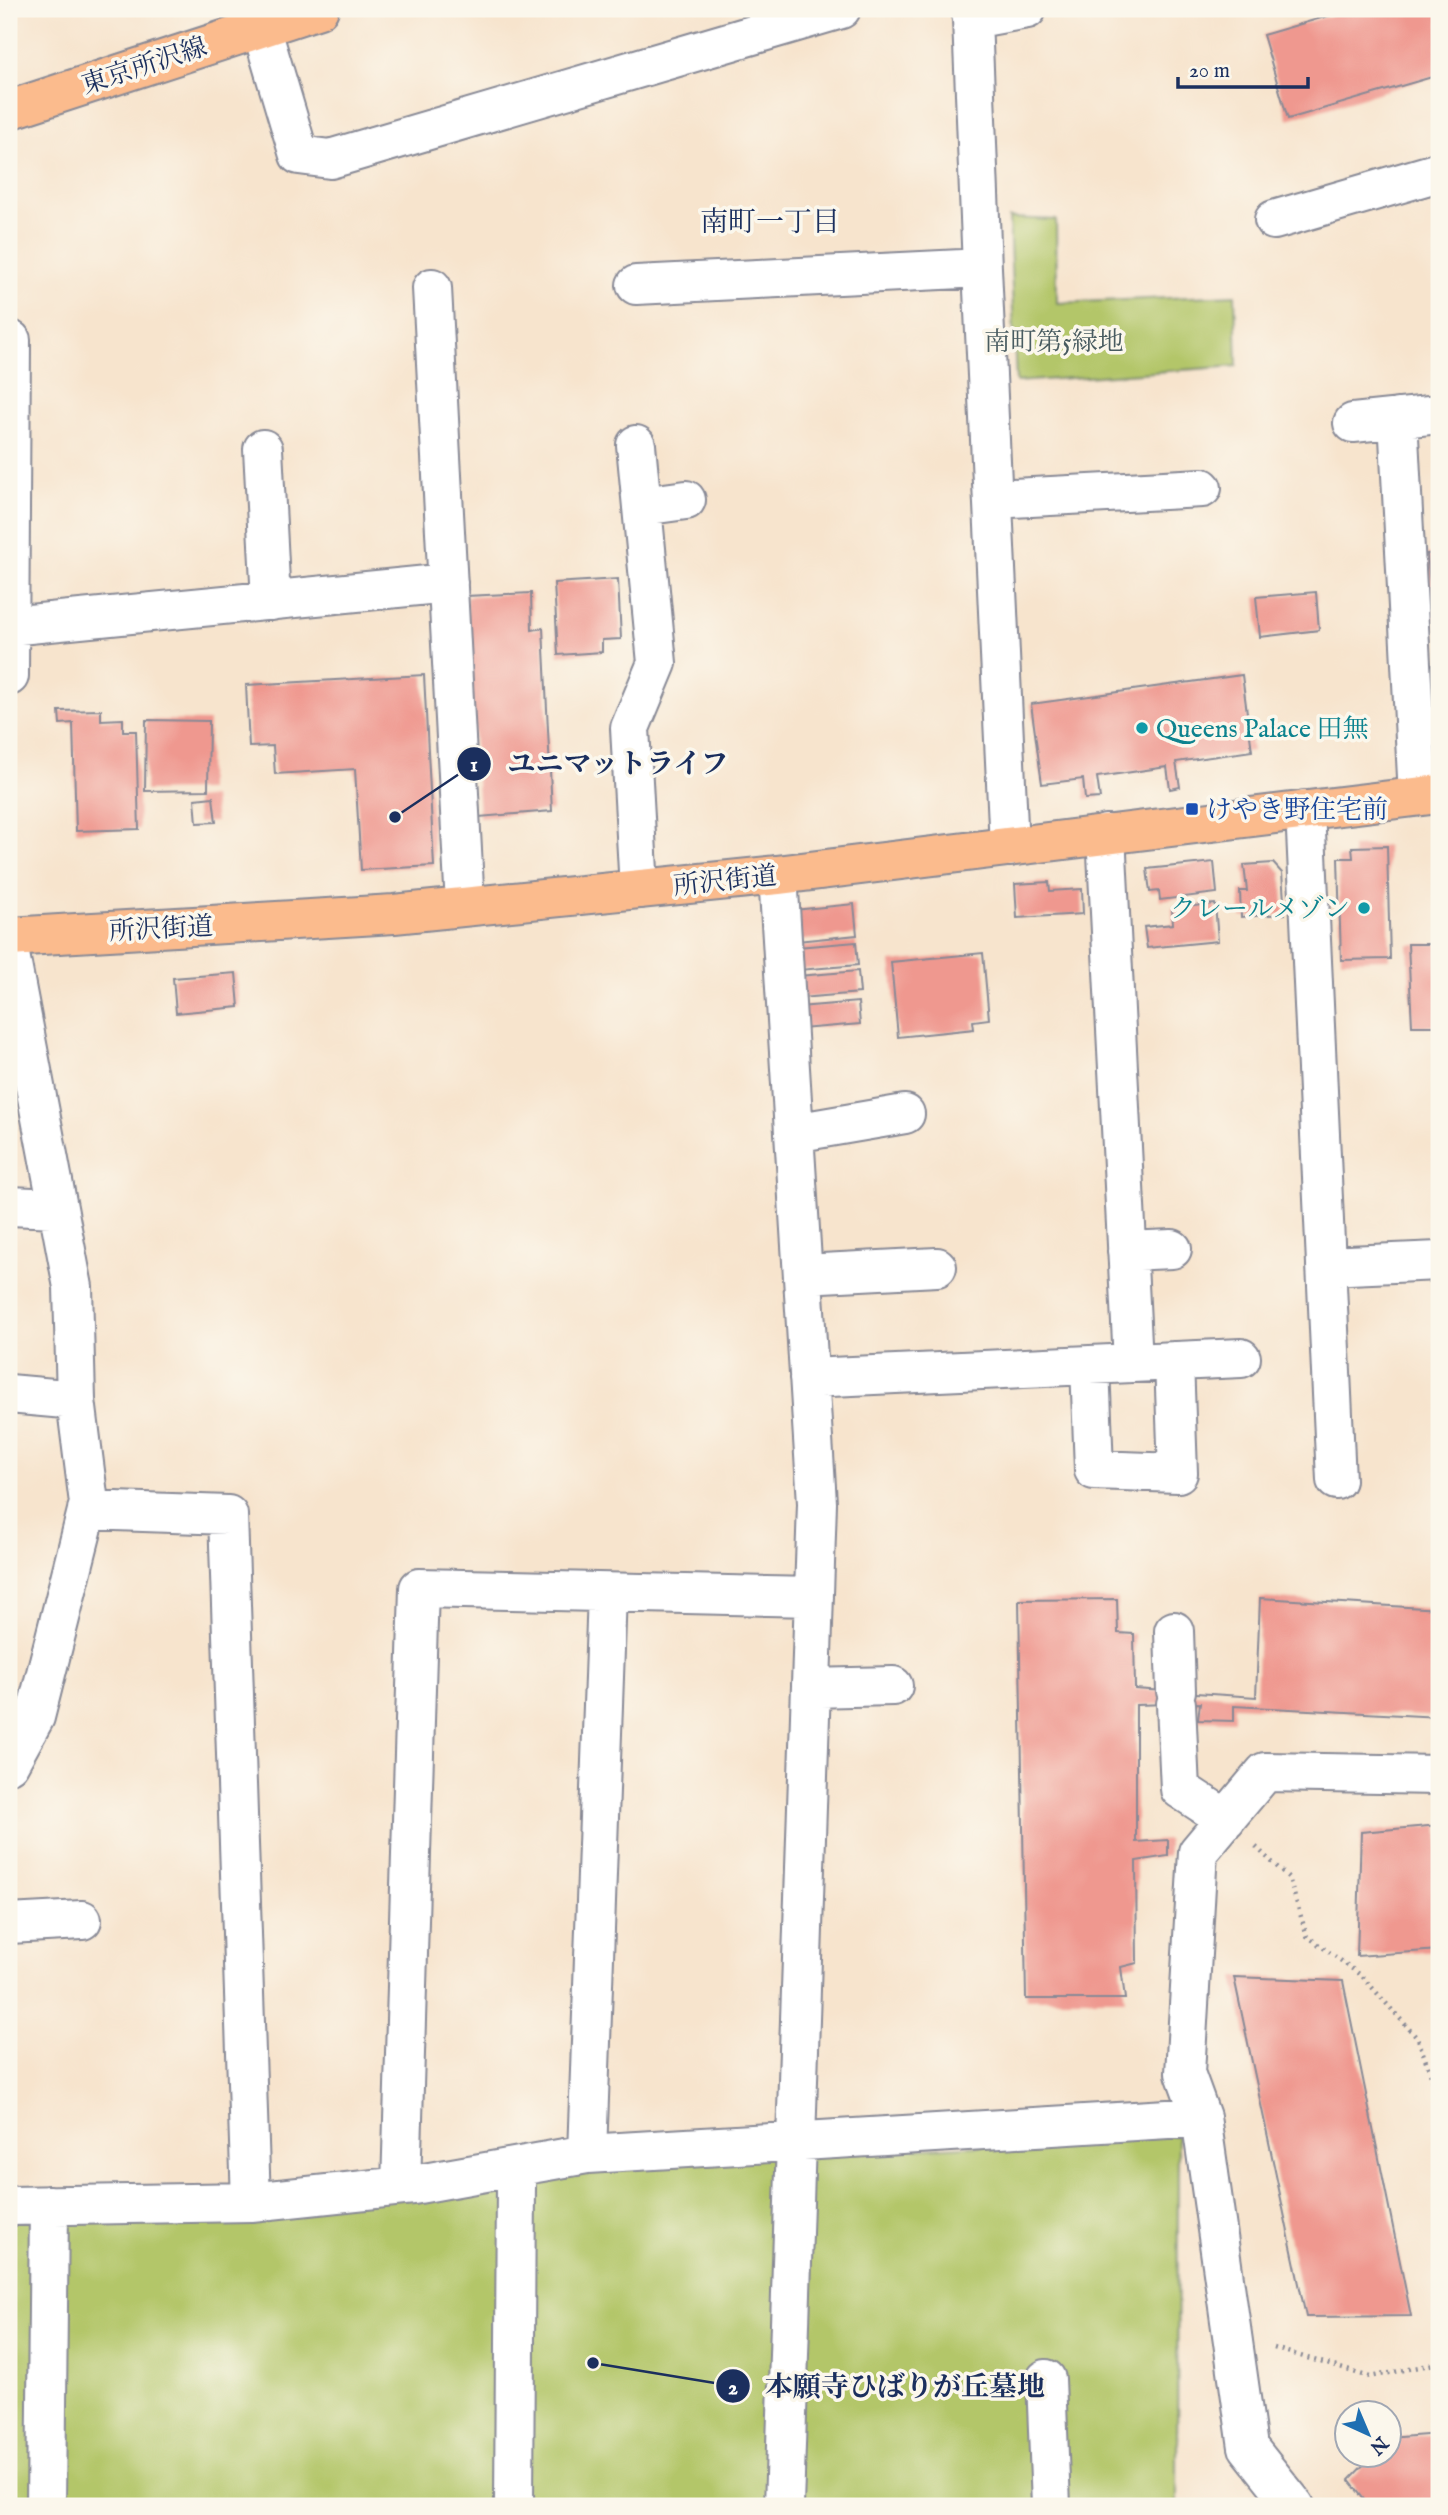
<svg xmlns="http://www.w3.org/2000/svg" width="1448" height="2515" font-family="'IM FELL English','Noto Serif JP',serif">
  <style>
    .green { fill: #b3c669; stroke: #677a64; stroke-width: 2 }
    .building { fill: #ef988f }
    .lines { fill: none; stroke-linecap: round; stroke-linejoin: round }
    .minor-casing { stroke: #898a96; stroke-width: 42 }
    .major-casing { stroke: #898a96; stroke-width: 42 }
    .path { stroke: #898a96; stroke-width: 4.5; stroke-dasharray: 2 5; stroke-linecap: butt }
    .minor { stroke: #fff; stroke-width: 38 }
    .major { stroke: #fbbb8d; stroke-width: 38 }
    .culture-dot { fill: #0f9aa8; stroke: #fbf7ec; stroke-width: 2.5 }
    .transit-dot { fill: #1a4fb4; stroke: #fbf7ec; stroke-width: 2.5 }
    .labels { text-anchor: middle; stroke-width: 7; stroke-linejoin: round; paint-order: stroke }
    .street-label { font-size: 26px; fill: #1b2f5e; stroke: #fbf7ec }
    .park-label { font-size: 26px; fill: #495c61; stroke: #fbf7ec }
    .culture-label { font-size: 26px; fill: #0d838f; stroke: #fbf7ec; text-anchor: start }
    .transit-label { font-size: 26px; fill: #164399; stroke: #fbf7ec; text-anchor: start }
    .neighbourhood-label { font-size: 28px; fill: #1b2f5e; stroke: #fbf7ec }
    .leader { fill: none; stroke: #1b2f5e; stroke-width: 2.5 }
    .callout-dot { fill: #1b2f5e; stroke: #fbf7ec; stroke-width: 2.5 }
    .mark-label { font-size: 21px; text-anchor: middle; font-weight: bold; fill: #fff }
    .callout-label { font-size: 28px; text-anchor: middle; font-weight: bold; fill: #1b2f5e; stroke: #fbf7ec; stroke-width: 7; stroke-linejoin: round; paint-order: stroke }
  </style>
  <rect width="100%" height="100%" fill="#fbf7ec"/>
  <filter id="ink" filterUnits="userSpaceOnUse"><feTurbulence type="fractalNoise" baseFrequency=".0143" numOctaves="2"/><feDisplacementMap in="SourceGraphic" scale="14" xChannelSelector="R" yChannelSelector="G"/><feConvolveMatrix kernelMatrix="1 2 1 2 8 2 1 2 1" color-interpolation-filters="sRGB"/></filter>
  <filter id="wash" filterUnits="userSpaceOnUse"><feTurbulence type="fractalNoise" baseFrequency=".00686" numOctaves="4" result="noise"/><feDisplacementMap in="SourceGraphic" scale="28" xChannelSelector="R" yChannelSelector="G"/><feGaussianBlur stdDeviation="1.57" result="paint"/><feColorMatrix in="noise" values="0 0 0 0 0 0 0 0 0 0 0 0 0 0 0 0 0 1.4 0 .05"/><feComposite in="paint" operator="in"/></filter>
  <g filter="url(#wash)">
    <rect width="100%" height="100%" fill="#f7e4cd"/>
    <!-- green -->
    <path class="green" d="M1009,218L1056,220L1057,303L1235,295L1237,366L1016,382Z
      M1178,2135L1177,2506H9V2220L629,2163Z"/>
    <g id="blocks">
      <!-- building -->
      <path class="building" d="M1352,9H1439V75L1288,119L1263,35Z
        M1439,553V619H1434L1427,554Z
        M618,579L621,639L602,640V652L558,655L554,583Z
        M1316,592L1319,630L1260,637L1256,597Z
        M531,593L532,630L543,628L552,811L479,817L466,596Z
        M424,675L434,866L361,870L355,769L275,774L273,746L249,747L246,685Z
        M1242,675L1252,751L1176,762L1180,787L1170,789L1167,767L1097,777L1100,798L1085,799L1083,779L1042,784L1031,704Z
        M101,710V720L123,719V731H136L139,829L76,831L73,723L60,724L59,711Z
        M146,720L209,721L208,790L145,791Z
        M213,797L216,822L197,823L195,799Z
        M1387,846L1390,959L1341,960L1338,858H1353L1352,847Z
        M1214,862L1217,893L1160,900L1159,891L1150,892L1147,869Z
        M1273,863L1282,873L1285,914L1241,917L1240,891H1247L1244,865Z
        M1049,882L1050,891L1082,889L1083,914L1017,918L1015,884Z
        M854,904L857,935L797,941L794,910Z
        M1215,904L1218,941L1147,948L1144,927L1173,924L1172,908Z
        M856,942L858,965L799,970L797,947Z
        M1408,944H1439V1026H1412Z
        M983,953L989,1019L973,1021L974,1029L898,1037L891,962Z
        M858,971L860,993L800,998L798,976Z
        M236,973L239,1007L176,1013L173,978Z
        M858,1002L860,1024L801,1029L799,1007Z
        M1260,1598L1439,1609V1717L1234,1706V1721L1198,1720L1200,1703L1136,1705V1842L1168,1840V1856L1136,1861L1137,1963L1121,1967L1125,1999H1026L1019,1600L1117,1599L1118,1633L1134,1634L1135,1689L1256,1697Z
        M1439,1825V1950L1357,1956L1361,1832Z
        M1234,1977L1343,1981L1411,2316L1306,2317Z
        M1439,2434V2506H1369L1349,2480L1372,2456H1388V2438Z"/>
    </g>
  </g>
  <g filter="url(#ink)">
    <use href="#blocks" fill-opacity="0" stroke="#898a96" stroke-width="2"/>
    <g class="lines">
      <defs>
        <path id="minor" d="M970,9L972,19L982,268L1009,847
          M972,19L1027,9
          M261,27L299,155L330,159L841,9
          M1274,220L1439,172
          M636,285L982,268
          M432,288L465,906
          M9,339L11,340L9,676
          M1398,418L1418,796
          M1353,423L1439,414
          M636,445L657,663L630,728L639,889
          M263,449L271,601
          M993,499L1202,488
          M642,506L686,500
          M9,626L448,583
          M1305,810L1336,1480
          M1106,834L1133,1362
          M778,875L817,1503L784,2506
          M9,949L73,1287L76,1400L89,1503L35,1717L9,1764
          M794,1133L905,1114
          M9,1206L58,1208
          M1127,1251L1172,1249
          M1326,1266L1439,1261
          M803,1274L937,1267
          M1090,1365L1094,1470L1178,1473L1174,1361
          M809,1378L1241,1358
          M9,1394L76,1400
          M87,1510L228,1515L251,2202
          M1174,1631L1176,1691
          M811,1688L893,1686
          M1176,1704L1180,1789L1226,1819
          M9,1924L82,1920
          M587,2154L607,1593
          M401,2186L419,1588L814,1597
          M9,2206L251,2202L413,2185L587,2154L1201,2117
          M1046,2379L1051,2506
          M46,2506L49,2205
          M514,2506L516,2182
          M1295,2506L1248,2447L1201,2117L1185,2073L1198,1852L1265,1772L1439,1775"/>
        <path id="major" d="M9,110L319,9
          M9,937L394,914L778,875L1439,794"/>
      </defs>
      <!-- minor casing -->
      <use href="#minor" class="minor-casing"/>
      <!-- major casing -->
      <use href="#major" class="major-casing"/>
      <!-- path -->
      <path class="path" d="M1256,1847L1289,1878L1307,1936L1362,1976L1418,2039L1439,2097
        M1274,2348L1370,2377L1439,2363"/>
      <!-- minor -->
      <use href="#minor" class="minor"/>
      <!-- major -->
      <use href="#major" class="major"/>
    </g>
  </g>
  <!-- markers -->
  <g class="culture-dot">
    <circle cx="1142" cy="728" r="7"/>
    <circle cx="1364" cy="908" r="7"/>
  </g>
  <rect class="transit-dot" x="1185" y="802" width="14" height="14" rx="3.5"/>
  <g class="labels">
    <!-- street labels -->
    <g class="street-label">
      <text transform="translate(144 65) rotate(-18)" y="9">東京所沢線</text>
      <text transform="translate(725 880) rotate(-6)" y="9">所沢街道</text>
      <text transform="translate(161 928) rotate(-3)" y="9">所沢街道</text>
    </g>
    <!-- park labels -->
    <g class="park-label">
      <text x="1054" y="350">南町第5緑地</text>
    </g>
    <!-- culture labels -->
    <g class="culture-label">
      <text x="1156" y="737">Queens Palace 田無</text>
      <text x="1350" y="917" text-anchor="end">クレールメゾン</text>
    </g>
    <!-- transit labels -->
    <g class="transit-label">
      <text x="1206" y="818">けやき野住宅前</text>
    </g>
    <!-- neighbourhood labels -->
    <g class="neighbourhood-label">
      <text x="770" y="231">南町一丁目</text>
    </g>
  </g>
  <!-- callouts -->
  <path class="leader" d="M395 817L474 764M593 2363L733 2386"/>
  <g class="callout-dot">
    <circle cx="395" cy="817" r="7"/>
    <circle cx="593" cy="2363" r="7"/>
    <circle cx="474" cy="764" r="18"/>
    <circle cx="733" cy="2386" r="18"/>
  </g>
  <g class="mark-label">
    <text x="474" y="771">1</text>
    <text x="733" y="2394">2</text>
  </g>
  <g class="callout-label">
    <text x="618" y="773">ユニマットライフ</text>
    <text x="905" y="2396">本願寺ひばりが丘墓地</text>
  </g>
  <!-- margin -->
  <rect width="1448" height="2515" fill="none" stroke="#fbf7ec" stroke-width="35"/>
  <!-- north arrow -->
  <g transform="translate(1368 2434) rotate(136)"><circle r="33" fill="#fbf7ec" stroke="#a1a7b3" stroke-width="2"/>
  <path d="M0-5L12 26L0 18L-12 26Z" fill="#1f6fb2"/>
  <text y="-10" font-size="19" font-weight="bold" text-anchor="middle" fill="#1b2f5e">N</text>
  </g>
  <!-- scale -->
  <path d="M1178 77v10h130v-10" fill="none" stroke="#1b2f5e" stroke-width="3.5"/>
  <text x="1189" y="77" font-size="21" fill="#1b2f5e" stroke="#fbf7ec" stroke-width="5" paint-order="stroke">20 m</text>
</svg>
